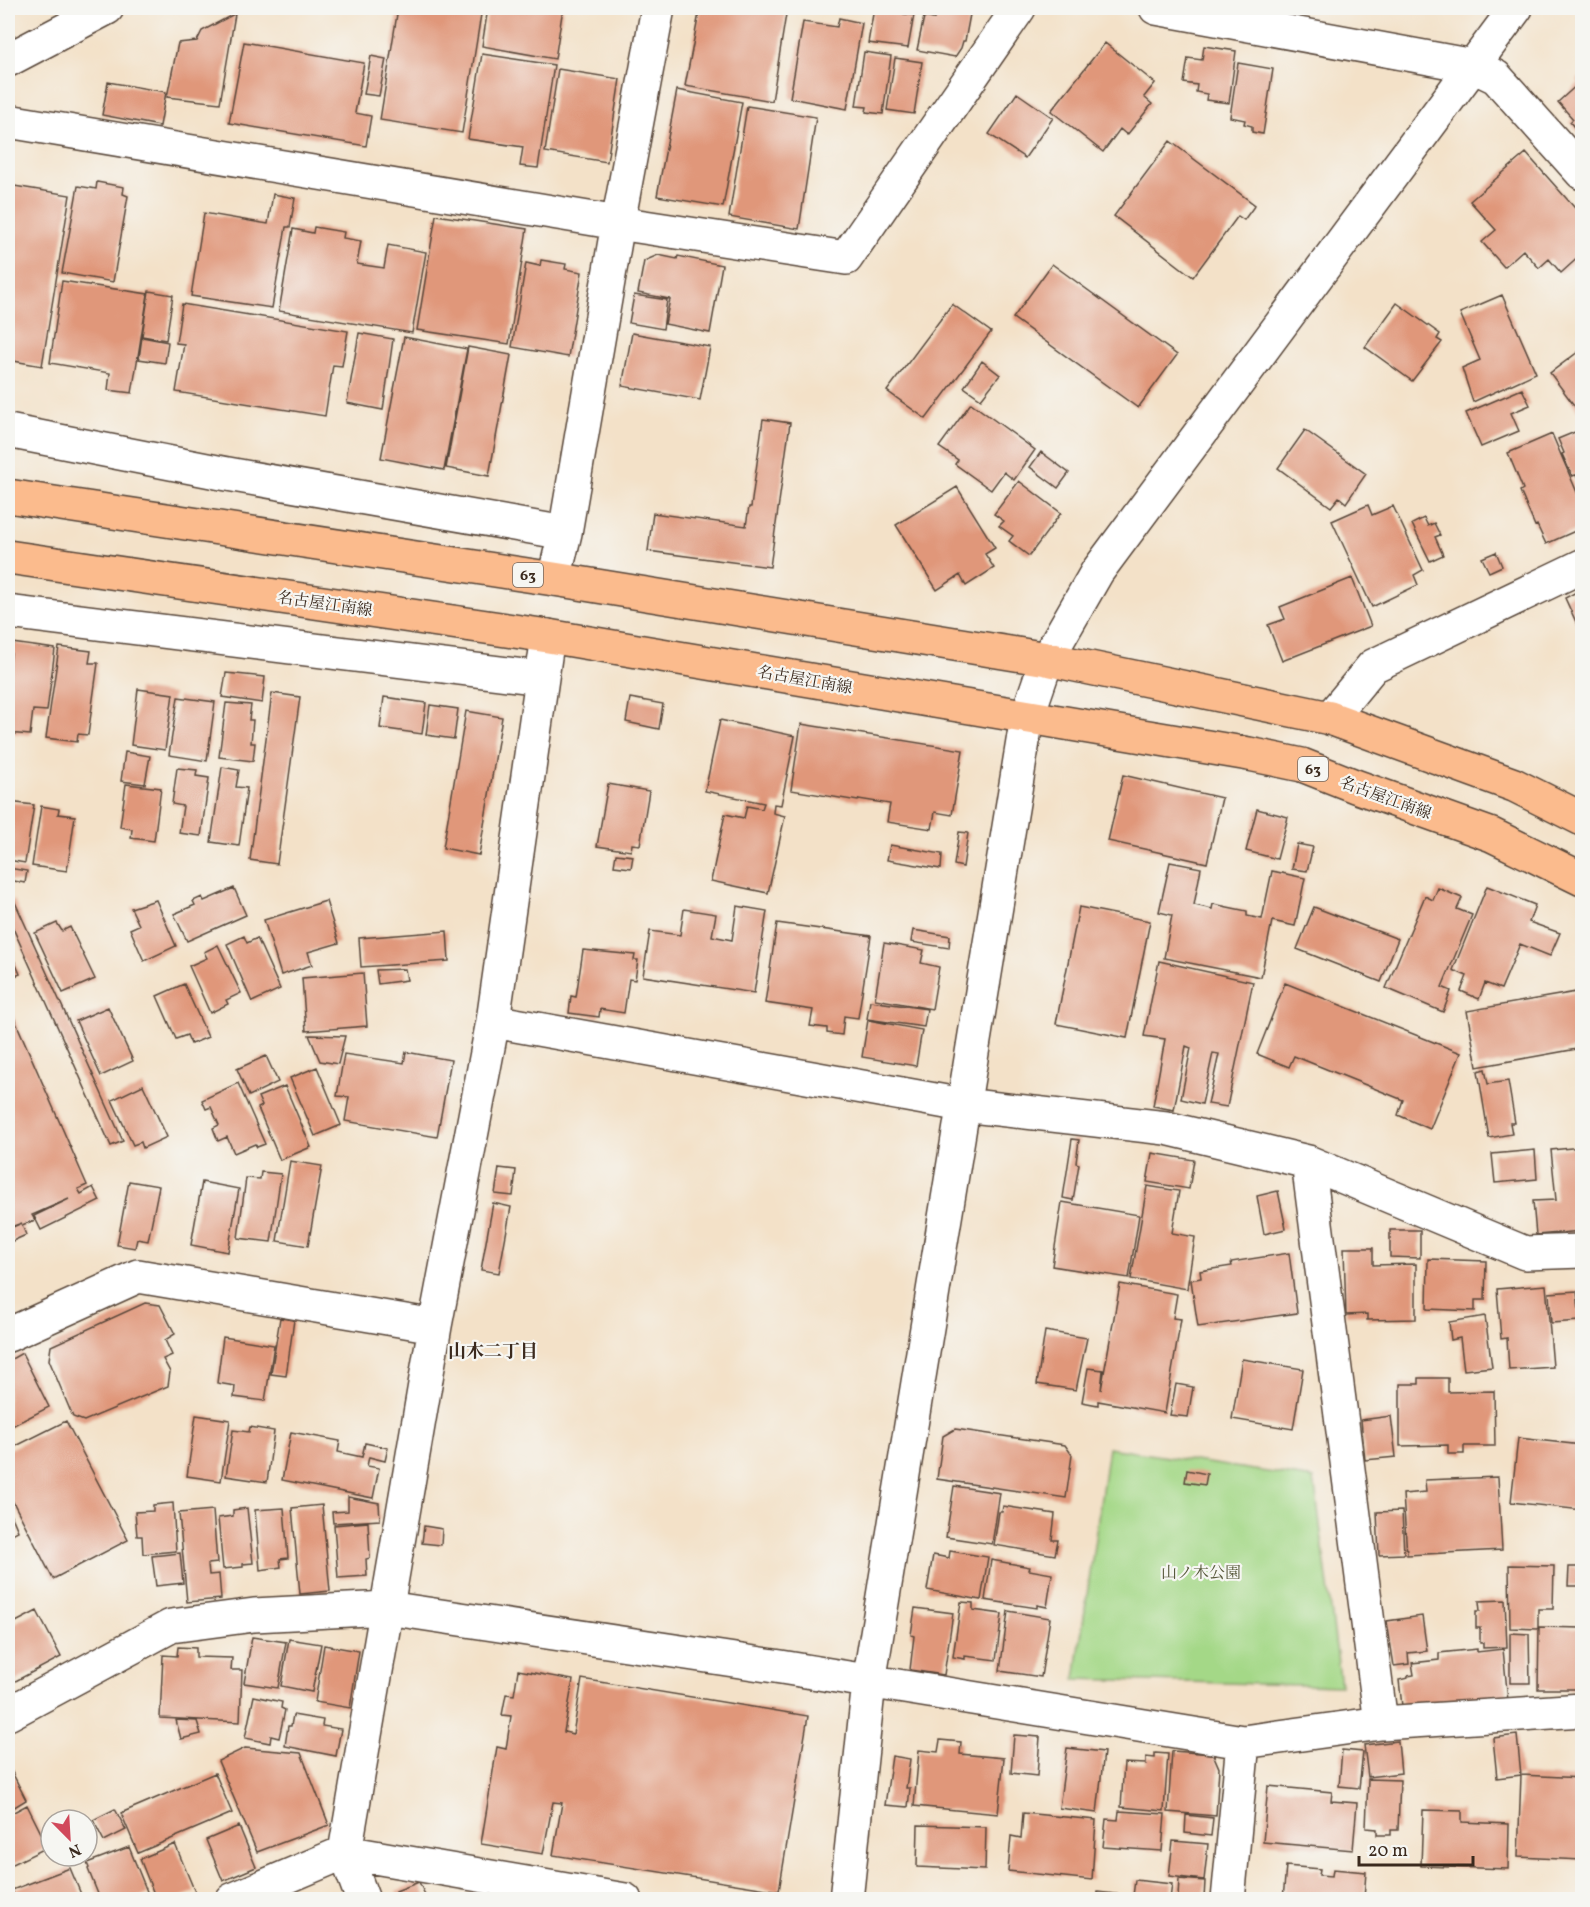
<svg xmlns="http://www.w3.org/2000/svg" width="1590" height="1907" font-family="Vollkorn,'Noto Serif JP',serif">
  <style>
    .green { fill: #a4d887; stroke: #708152; stroke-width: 1.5 }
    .building { fill: #e0977a }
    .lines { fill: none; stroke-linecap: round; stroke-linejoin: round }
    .minor-casing { stroke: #574538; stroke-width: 36 }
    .major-casing { stroke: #574538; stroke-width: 36 }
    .minor { stroke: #fff; stroke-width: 33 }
    .major { stroke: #fbbb8d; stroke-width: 33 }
    .labels { text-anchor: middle; stroke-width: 4.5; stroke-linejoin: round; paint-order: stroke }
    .shield { fill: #f6f6f2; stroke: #73675e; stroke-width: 1.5 }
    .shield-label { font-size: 15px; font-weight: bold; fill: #3b2a1e }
    .street-label { font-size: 16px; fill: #3b2a1e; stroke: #f6f6f2 }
    .park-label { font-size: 16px; fill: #555638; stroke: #f6f6f2 }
    .neighbourhood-label { font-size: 18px; font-weight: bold; fill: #3b2a1e; stroke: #f6f6f2 }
  </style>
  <rect width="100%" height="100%" fill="#f6f6f2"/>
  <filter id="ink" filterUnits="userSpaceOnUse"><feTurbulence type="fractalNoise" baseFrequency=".0167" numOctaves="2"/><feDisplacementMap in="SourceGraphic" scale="12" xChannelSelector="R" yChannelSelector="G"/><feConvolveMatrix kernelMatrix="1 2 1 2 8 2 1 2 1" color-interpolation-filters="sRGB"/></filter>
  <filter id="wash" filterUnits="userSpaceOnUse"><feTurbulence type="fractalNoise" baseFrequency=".008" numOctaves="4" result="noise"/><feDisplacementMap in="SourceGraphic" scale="24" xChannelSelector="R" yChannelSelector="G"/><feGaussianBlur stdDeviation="1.35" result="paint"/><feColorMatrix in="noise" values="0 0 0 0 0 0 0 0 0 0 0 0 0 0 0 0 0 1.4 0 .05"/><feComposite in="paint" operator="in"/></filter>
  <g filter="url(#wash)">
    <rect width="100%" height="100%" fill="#f3e1c8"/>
    <!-- green -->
    <path class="green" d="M1108,1448L1314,1479L1341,1686L1075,1679Z"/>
    <g id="blocks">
      <!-- building -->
      <path class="building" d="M398,8H482L462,133L380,120Z
        M488,8H563L555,59L482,46Z
        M700,8H787L772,101L685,86Z
        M874,8H905L904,14L914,15L908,48L868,43Z
        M936,8L971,9L965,41H963L961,48L955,57L917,50L924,17L934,19Z
        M234,14H235L220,103L167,97L178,43L197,41L202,31Z
        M839,18L862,23L847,109L790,98L803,22L837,27Z
        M244,42L364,63L355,113L371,116L366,146L229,123Z
        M1105,43L1155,83L1144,97L1152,104L1127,135L1120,129L1103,152L1051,111Z
        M1204,46L1236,51L1229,103L1206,100L1207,94L1196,92L1197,85L1184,83L1188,58L1202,60Z
        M864,52L891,56L883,114L866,112L867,107L856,106Z
        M482,54L554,65L538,168L520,166L523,147L468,139Z
        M371,56L386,59L379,96L364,94Z
        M895,58L922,62L914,114L887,110Z
        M1238,63L1273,69L1263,134L1252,132V126L1244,124L1245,120L1230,117Z
        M558,69L620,79L607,162L545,152Z
        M1582,75V137L1570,122L1573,119L1558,102L1579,83L1577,80Z
        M108,82L166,92L160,126L102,115Z
        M677,90L742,102L723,207L657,196Z
        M1017,93L1053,118L1025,158L989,134Z
        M747,106L816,117L799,229L729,217Z
        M1170,141L1255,205L1244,220L1238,216L1193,277L1114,216Z
        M1526,153L1582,216V254L1561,273L1549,259L1539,268L1523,250L1504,267L1482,242L1496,230L1470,201Z
        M97,182L124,187L123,194L128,196L113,282L62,273L78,186L96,189Z
        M8,185L70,195L42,366L8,360Z
        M273,194L295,198L290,227H286L272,308L191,296L204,213L268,224Z
        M436,215L527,229L509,344L417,330Z
        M314,227L344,232L343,238L361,241L357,264L384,268L388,245L426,252L412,333L279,311L293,229L313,233Z
        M658,255L677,259L678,256L722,265L710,333L665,324L670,299L638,293L644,261Z
        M541,260L566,264L565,269L582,272L568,357L512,347L526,263L540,266Z
        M1052,264L1177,355L1138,408L1013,318Z
        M62,281L148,294L132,393L108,390L110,373L50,363Z
        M149,291L173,295L166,340L142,336Z
        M634,295L667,300L663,329L629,323Z
        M1502,295L1536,373L1473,402L1462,368L1480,360L1460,313Z
        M1397,303L1440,334L1437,339L1442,342L1412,381L1365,347Z
        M182,304L348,331L342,366L333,365L325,416L176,392L184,344L176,343Z
        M952,304L991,332L926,419L887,391Z
        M359,333L393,339L383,410L347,403Z
        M632,333L710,347L700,400L622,386Z
        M142,337L168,342L165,363L139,359Z
        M404,337L467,349L444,470L381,458Z
        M468,347L511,355L489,476L446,468Z
        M1582,349V416L1550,373Z
        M982,361L1000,375L981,399L964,387Z
        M1522,389L1530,405L1511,413L1519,431L1481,447L1466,413Z
        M971,403L1035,450L1014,480L1004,472L991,490L955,464L958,460L939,447Z
        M763,419L790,423L770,567L648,551L653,513L746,526L749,507H751Z
        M1582,429V489L1576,475L1572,476L1562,454L1564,453L1558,439Z
        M1305,430L1366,474L1346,503L1339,497L1331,507L1278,468Z
        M1552,434L1582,504L1580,506L1582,511V528L1546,544L1537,525L1535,526L1520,491L1523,489L1508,453Z
        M1041,452L1069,473L1058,488L1030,467Z
        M1019,481L1061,513L1029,556L1009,541L1013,536L999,526L1004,521L994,514Z
        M957,487L995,548L985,554L994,568L966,586L960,575L937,590L896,525Z
        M1368,505L1372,515L1393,506L1423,570L1414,575L1418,585L1372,607L1332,521Z
        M1424,518L1428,526L1434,523L1440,535L1435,537L1443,555L1430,561L1412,524Z
        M1496,552L1502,566L1489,572L1482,558Z
        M1352,578L1371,626L1282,661L1268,625L1285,619L1280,607Z
        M1582,589V635L1565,598Z
        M12,643L55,649L47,711L33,710L30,735L8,733V683Z
        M59,647L91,651L89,663H98L88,735L78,734L77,742L46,738Z
        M226,673L265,677L262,703L222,697Z
        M138,689L173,694L165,750L131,745Z
        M272,693L300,697L277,864L250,860Z
        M178,697L215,702L207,761L169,755Z
        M384,697L426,703L422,734L380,728Z
        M630,698L663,704L659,729L626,722Z
        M226,703L251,705L249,720H253L251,743H255L253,761L219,757Z
        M430,705L458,709L454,739L426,735Z
        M466,711L502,717L479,855L443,848Z
        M720,720L795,736L781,805L774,804L773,813L785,816L768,893L711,881L725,814L744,818L747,806L762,809L764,803L705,791Z
        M801,724L963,750L952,815L935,812L932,829L887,822L890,804L859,799L858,801L791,790Z
        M125,752L150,756L145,784L121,781Z
        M222,767L239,770L236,787L247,788L239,846L211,842Z
        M177,768L197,770L196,776L209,778L201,836L179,833L183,806L172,804Z
        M1123,775L1222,798L1207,863L1108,841Z
        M126,784L161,788L154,841L131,838L132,829L120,827Z
        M608,784L649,791L640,845L632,844L631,851L597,846Z
        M8,802L34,805L25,863L8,860Z
        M41,806L59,809L58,814L75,816L67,871L32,866Z
        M1257,809L1288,817L1277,859L1246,851Z
        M959,832L968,833L963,867L954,865Z
        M1297,844L1313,847L1307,871L1292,869Z
        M890,845L942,854L941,869L887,860Z
        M616,854L633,856L631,868L614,866Z
        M1170,862L1201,868L1194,905L1212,909L1213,904L1247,911V916L1262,919L1272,871L1305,878L1295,926L1272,921L1261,977L1164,958L1172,915L1159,912Z
        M8,868L27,871L25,883L8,880Z
        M1487,886L1535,905L1529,922L1560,933L1550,956L1520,944L1501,989L1485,983L1479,999L1461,991L1467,976L1453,970Z
        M234,888L246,915L187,941L174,914L195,905L193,901L202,897L204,901Z
        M1438,888L1462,898L1457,909L1472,915L1442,987L1451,991L1443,1012L1386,988L1425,896L1433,900Z
        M14,900L123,1141L111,1146L8,917V903Z
        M156,900L176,946L144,961L130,929L139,925L131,908Z
        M326,901L339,943L308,952L312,965L281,975L264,920Z
        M737,906L767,911L754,993L643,976L650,931L680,935L684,909L716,914L712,936L732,940Z
        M1079,907L1150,921L1127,1038L1056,1024Z
        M1314,907L1398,939L1381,982L1297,949Z
        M57,923L62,931L70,927L95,979L63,993L35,933Z
        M777,923L871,936L858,1018L844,1016L842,1035L827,1033V1028L810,1026L813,1010L765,1003Z
        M913,930L950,936L949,948L911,942Z
        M447,931L449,961L361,967L359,938Z
        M244,936L247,943L257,938L280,989L252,1002L227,944Z
        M884,943L924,950L921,963L939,967L932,1009L875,999Z
        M218,945L241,993L226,1000L228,1004L210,1013L189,966L207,958L204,952Z
        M8,946L20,974L9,978L8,976Z
        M583,950L635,955L634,960H638L635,980L629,979L624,1013L600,1009L599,1017L569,1013L571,996L576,997Z
        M1159,961L1253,982L1227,1107L1208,1104L1219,1054L1213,1053L1202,1104L1181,1099L1191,1048L1186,1046L1174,1110L1153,1106L1165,1039L1144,1036Z
        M405,969L407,980L378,984L376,970Z
        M363,973L367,1026L306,1031L302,978Z
        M1285,983L1461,1053L1430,1129L1398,1115L1403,1100L1294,1056L1289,1067L1257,1054Z
        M184,984L208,1037L191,1044L187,1035L176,1039L157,996Z
        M1582,991V1048L1477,1067L1467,1011Z
        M870,1001L927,1009L924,1027L867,1019Z
        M8,1004L87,1185L78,1189L81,1194L93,1187L100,1201L41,1230L34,1216L69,1199L32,1215L35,1220L22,1225L26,1235L8,1243V1229L22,1223L8,1228Z
        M108,1007L133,1061L101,1076L76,1021Z
        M868,1020L922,1030L916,1066L862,1057Z
        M309,1035L345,1036L338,1064L320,1061Z
        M406,1052L451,1060L437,1137L345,1121L349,1097L337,1096L344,1054L404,1063Z
        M266,1056L278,1082L249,1096L237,1069Z
        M317,1067L341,1125L315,1136L290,1078Z
        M1485,1069L1488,1084L1508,1081L1515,1123H1510L1512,1134L1489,1138L1478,1071Z
        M238,1083L265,1144L257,1147L255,1144L234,1153L227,1137L218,1141L213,1128L219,1125L211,1107L206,1109L202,1100Z
        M143,1085L167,1137L143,1148L141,1142L133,1145L112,1100Z
        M285,1086L311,1147L280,1160L258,1108L262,1106L258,1097Z
        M1072,1139L1079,1140L1076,1163L1079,1164L1073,1200L1063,1198Z
        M1582,1147V1231L1536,1235L1533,1201L1556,1200L1551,1150Z
        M1535,1150L1537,1179L1495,1183L1492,1154Z
        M1152,1153L1194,1160L1189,1189L1147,1182Z
        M290,1161L322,1166L308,1246L277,1241Z
        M499,1168L516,1170L513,1196L495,1194Z
        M261,1172L281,1174L271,1242L238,1238L246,1178L260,1179Z
        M129,1181L159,1186L148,1241L137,1239L135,1248L117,1245Z
        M202,1182L239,1189L228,1252L191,1245Z
        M1147,1186L1179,1191L1172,1233L1195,1237L1187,1289L1131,1279Z
        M1278,1191L1286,1229L1264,1234L1257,1196Z
        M1062,1202L1139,1215L1129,1278L1052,1266Z
        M493,1203L511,1207L499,1273L481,1270Z
        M1390,1230H1420V1258L1390,1257Z
        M1344,1248H1373V1265L1416,1264V1319L1367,1320V1314L1346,1315Z
        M1289,1253L1297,1313L1198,1327L1191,1280L1201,1278L1200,1271L1232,1266L1231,1262Z
        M1428,1259L1486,1261L1485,1300H1475V1311L1427,1309Z
        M1120,1284L1177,1294L1173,1318L1181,1319L1165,1413L1098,1401V1405L1082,1402L1088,1368L1103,1370L1101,1390Z
        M1546,1285L1553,1367L1509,1370L1507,1338L1501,1339L1497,1289Z
        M1577,1291L1580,1321L1551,1323L1549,1293Z
        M145,1303L160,1305L175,1334L165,1340L172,1355L163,1359L170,1372L168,1386L84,1421L73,1417L49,1360L51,1346Z
        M1485,1316L1492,1367L1464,1370L1460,1338L1451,1340L1449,1322Z
        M280,1318L294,1320L286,1376L271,1374Z
        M1045,1331L1087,1338L1076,1390L1037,1384Z
        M223,1337L274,1345L265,1401L234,1397L235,1386L217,1383Z
        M22,1353L49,1407L8,1428V1361Z
        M1242,1359L1303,1369L1293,1429L1232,1419Z
        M1419,1378H1448V1392L1494,1391L1495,1446H1464V1454H1448V1445L1400,1446V1384H1419Z
        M1176,1384L1193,1387L1188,1417L1170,1415Z
        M196,1415L230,1420L221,1481L187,1476Z
        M1391,1416L1396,1457L1365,1460L1361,1420Z
        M66,1421L128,1540L53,1579L8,1492V1450Z
        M250,1427L274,1431L267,1482L226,1476L233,1430L249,1432Z
        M955,1429L1065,1445L1072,1455L1066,1498L937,1479L943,1436Z
        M291,1432L340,1441L338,1452L362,1457L365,1443L388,1448L385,1461L369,1457L367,1466L379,1468L373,1498L282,1480Z
        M1518,1438L1582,1445V1510L1511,1502Z
        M1187,1470L1207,1474L1205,1485L1185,1482Z
        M1498,1477L1502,1550L1407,1555L1403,1494L1426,1492L1425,1480Z
        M954,1486L1000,1493L992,1544L946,1537Z
        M348,1497L379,1503L380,1520L333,1523L332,1512L348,1511Z
        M173,1503L176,1551L143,1554L142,1536H137L135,1512L153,1511V1505Z
        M322,1505L330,1591L300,1594L292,1508Z
        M1003,1506L1055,1514L1052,1540H1058L1055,1555L994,1545L999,1512H1002Z
        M8,1507L18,1531L8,1536Z
        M247,1508L253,1563L243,1564V1567L223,1569L218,1518L233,1516V1510Z
        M284,1508L288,1558L280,1559L281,1567L260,1570L255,1510Z
        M213,1510L217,1563L208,1564L209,1575L219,1574L221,1599L187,1602L179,1513Z
        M1402,1511L1404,1554L1379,1555L1377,1512Z
        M368,1522L370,1558L366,1559L367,1576L338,1578L334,1525Z
        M424,1526L442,1529L441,1545L422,1543Z
        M950,1551L988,1557L981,1600L927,1590L933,1555L949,1558Z
        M180,1553L183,1583L156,1586L152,1556Z
        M991,1560L1030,1567L1029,1570L1052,1574L1047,1607L1037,1605V1608L985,1600Z
        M1509,1565L1554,1566L1553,1609H1538V1629L1510,1628Z
        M1569,1567H1582V1586H1568Z
        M1505,1600L1507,1647L1483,1648V1643H1480V1628H1476V1611H1480L1479,1601Z
        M961,1602L973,1603V1610L1002,1614L996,1660L965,1656V1659L953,1657Z
        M915,1608L953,1613L944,1675L910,1670L914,1636L911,1635Z
        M37,1611L61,1657L8,1685V1626Z
        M1008,1611L1050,1618L1041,1677L1000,1671Z
        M1422,1616L1427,1651L1408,1653L1409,1664L1394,1666L1387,1621Z
        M1539,1627L1582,1628V1689H1538Z
        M1510,1633L1529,1634L1530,1683H1510Z
        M252,1637L286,1642L278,1688L244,1683Z
        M289,1639L321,1644L312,1692L281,1686Z
        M324,1645L359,1651L350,1708L315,1702Z
        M178,1647L196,1648V1657L232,1658L231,1670H242L240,1722L160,1718L163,1655L177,1656Z
        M1477,1649V1652L1503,1649L1508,1701L1402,1706L1399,1680L1408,1678V1676L1414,1675L1412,1663L1439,1660V1653Z
        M518,1670L573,1680L564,1732L573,1734L582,1679L808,1716L779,1891L553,1855L562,1803L553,1802L543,1854L481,1844L497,1747L506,1749L511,1716L502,1715L506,1694L514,1695Z
        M254,1696L282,1702L281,1708L285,1710L279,1738L271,1736L270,1743L245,1738Z
        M293,1715L323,1720L322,1726L341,1729L336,1756L285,1746L288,1726H291Z
        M176,1720L197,1721L201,1734L181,1739Z
        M1014,1735L1040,1737L1037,1776L1011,1773Z
        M1517,1735L1521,1775L1497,1778L1493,1738Z
        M940,1740L961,1742L960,1754L1004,1758L998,1814L914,1806L919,1750L938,1752Z
        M1398,1741L1401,1773L1368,1777L1364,1745Z
        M245,1748L301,1753L329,1825L257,1852L218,1761Z
        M1067,1748L1104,1752L1097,1813L1059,1808Z
        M1342,1750L1363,1752L1359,1788L1339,1786Z
        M1172,1751L1213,1754L1219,1768L1216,1816L1168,1812Z
        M1155,1753L1168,1754L1164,1811L1121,1807L1124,1763L1146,1764V1757L1155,1758Z
        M892,1756L910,1759L906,1788H910L908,1807L885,1805Z
        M8,1764L26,1800L8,1811Z
        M215,1773L232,1813L138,1853L121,1813Z
        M1521,1775L1582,1778V1860L1518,1857Z
        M1368,1779L1400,1780L1398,1830H1391V1835H1377V1829L1366,1828Z
        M1268,1786L1332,1792L1331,1801L1357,1803L1353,1850L1263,1842Z
        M27,1805L48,1847L9,1866L8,1863V1815Z
        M115,1809L126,1830L104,1841L93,1820Z
        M1423,1810L1462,1811V1822L1509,1824L1508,1869L1421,1866Z
        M1119,1811L1165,1814L1162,1851L1103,1847L1106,1819L1118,1820Z
        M1023,1813L1096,1820L1092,1880L1008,1871L1011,1836L1021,1838Z
        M1186,1815L1213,1818L1211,1836L1185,1833Z
        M918,1825L986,1827L985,1870L917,1867Z
        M239,1826L256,1867L223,1881L206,1840Z
        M1173,1841L1208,1844L1204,1880L1169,1876Z
        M175,1844L195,1892L176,1899H156L140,1859Z
        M129,1847L148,1894L134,1899H100L88,1869L89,1868L87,1863Z
        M1286,1866L1320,1869L1319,1875L1332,1876L1333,1869L1366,1872L1364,1899H1283Z
        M70,1868L83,1899H12L11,1897L14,1896L12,1890Z
        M1179,1879L1205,1881L1204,1899L1178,1898Z
        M1135,1880L1172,1884L1170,1899H1097L1098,1892L1133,1896Z
        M419,1882L427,1899H387L398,1895L396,1891Z"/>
    </g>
  </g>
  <g filter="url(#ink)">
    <use href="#blocks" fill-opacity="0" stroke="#574538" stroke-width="1.5"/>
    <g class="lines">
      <defs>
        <path id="minor" d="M1156,8L1473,66L1496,77L1582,173
          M8,60L107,8
          M8,121L618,223L846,258L1019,8
          M8,431L222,473L565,533
          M554,579L565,533L618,223L658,8
          M8,612L541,678
          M1330,718L1373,666L1582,566
          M493,1021L963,1105L1166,1128L1308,1162L1525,1253L1582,1251
          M1308,1162L1381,1723
          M8,1335L138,1276L435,1326
          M8,1714L171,1626L254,1615L387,1608L781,1667L1243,1742L1381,1723L1582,1710
          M232,1900L345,1852L625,1900
          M363,1900L345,1852L435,1326L493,1021L548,636
          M846,1900L869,1682L1027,717L1047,659L1097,572L1516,8
          M1228,1900L1243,1742"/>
        <path id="major" d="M8,496L554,579L1047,659L1330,718L1514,785L1582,819
          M8,557L548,636L1249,754L1302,765L1355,786L1492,835L1582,879"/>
      </defs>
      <!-- minor casing -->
      <use href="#minor" class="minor-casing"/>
      <!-- major casing -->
      <use href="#major" class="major-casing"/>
      <!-- minor -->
      <use href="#minor" class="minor"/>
      <!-- major -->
      <use href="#major" class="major"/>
    </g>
  </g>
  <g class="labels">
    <!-- shield labels -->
    <g class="shield">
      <rect x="513" y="563" width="30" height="24" rx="4.5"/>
      <rect x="1298" y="757" width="30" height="24" rx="4.5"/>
    </g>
    <g class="shield-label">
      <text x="528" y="580">63</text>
      <text x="1313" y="774">63</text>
    </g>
    <!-- street labels -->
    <g class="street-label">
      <text transform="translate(325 603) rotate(8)" y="6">名古屋江南線</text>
      <text transform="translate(805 679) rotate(10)" y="6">名古屋江南線</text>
      <text transform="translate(1386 797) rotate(20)" y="6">名古屋江南線</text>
    </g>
    <!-- park labels -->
    <g class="park-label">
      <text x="1201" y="1578">山ノ木公園</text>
    </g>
    <!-- neighbourhood labels -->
    <g class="neighbourhood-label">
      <text x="493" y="1357">山木二丁目</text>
    </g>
  </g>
  <!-- margin -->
  <rect width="1590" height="1907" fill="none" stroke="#f6f6f2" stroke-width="30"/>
  <!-- north arrow -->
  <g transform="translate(69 1838) rotate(156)"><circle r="28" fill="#f6f6f2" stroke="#aba49d" stroke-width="1.5"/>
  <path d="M0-4.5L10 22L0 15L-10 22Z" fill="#d1495b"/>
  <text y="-9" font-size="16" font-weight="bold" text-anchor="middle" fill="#3b2a1e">N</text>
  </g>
  <!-- scale -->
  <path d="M1359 1856v9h114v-9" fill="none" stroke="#3b2a1e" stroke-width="3"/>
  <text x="1368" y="1856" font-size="18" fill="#3b2a1e" stroke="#f6f6f2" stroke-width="4.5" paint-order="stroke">20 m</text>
</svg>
